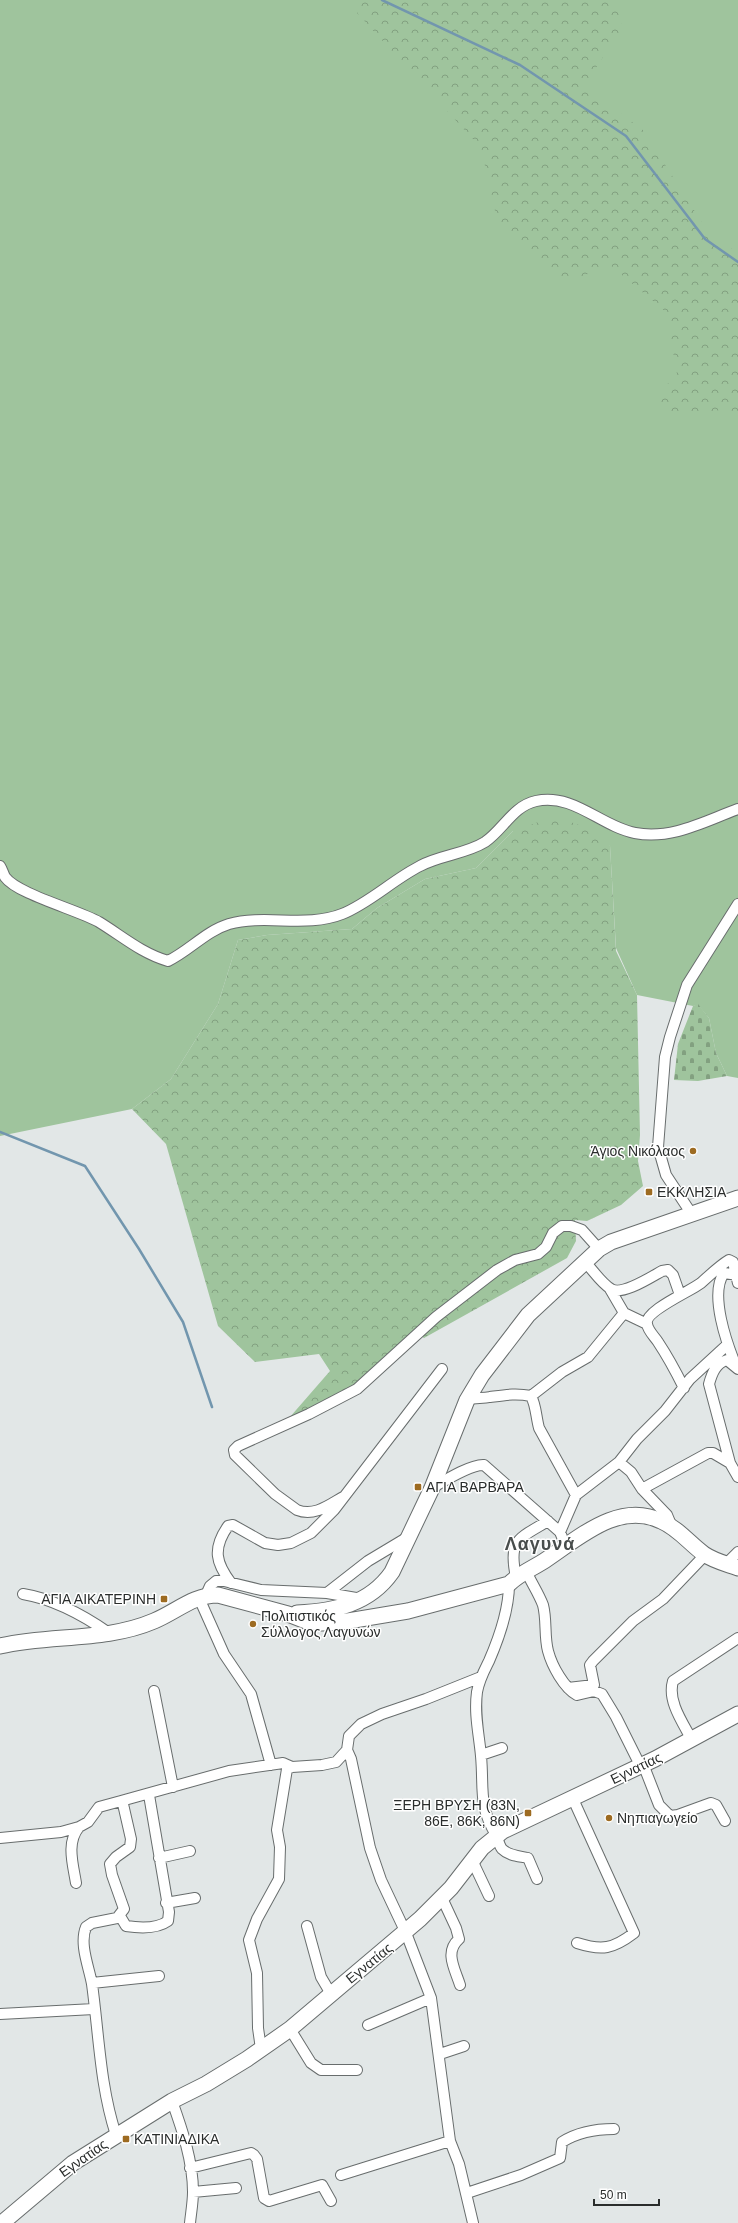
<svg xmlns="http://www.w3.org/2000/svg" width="738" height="2223" font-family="Helvetica,sans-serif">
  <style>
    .grass { fill: #9fc49d }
    .forest { fill: url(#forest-crowns) }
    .cemetery { fill: url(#cemetery-stones) }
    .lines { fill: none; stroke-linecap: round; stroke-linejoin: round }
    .stream { stroke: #7296ae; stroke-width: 2.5 }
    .street-casing { stroke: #686d6d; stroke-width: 12 }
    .secondary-casing { stroke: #686d6d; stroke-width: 17 }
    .street { stroke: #fff; stroke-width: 10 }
    .secondary { stroke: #fff; stroke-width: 15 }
    .poi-dot { fill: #9d6b21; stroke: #fff; stroke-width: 1.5 }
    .labels { text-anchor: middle; stroke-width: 3; stroke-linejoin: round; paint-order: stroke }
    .poi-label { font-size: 14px; fill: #2a2d2c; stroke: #fff; text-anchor: start }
    .street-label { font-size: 14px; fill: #2a2d2c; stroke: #fff }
    .district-label { font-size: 18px; font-weight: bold; letter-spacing: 1px; fill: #484d4c; stroke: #fff }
  </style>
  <defs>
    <pattern id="forest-crowns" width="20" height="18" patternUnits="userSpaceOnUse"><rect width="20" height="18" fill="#9fc49d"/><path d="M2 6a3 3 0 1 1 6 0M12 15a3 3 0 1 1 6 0" fill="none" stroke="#82a080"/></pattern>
    <pattern id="cemetery-stones" width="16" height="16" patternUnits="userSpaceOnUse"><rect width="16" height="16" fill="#9fc49d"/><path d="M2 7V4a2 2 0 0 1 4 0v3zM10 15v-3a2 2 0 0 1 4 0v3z" fill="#82a080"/></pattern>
  </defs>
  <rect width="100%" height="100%" fill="#e2e7e7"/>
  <!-- grass -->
  <path class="grass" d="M0,0H738V1078L727,1076L716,1053L709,1018L698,1005L693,1006L637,995L616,948L610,846L513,831L476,868L425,879L377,908L352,929L267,935L238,940L218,1004L171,1079L132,1109L0,1136Z"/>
  <!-- forest -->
  <path class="forest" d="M360,0H617L622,28L584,86L643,130L708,232L738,253V413L727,409L671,418L652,400L677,374L666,312L610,265L568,282L497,220L481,148L357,13Z
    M560,818L590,829L610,846L616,951L637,995L640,1135L638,1161L643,1186L621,1205L587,1221L575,1220L576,1241L567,1258L424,1338L414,1331L353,1387L283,1425L330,1371L319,1354L255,1362L218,1326L166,1144L132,1109L171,1079L218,1004L238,940L267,935L352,929L377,908L425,879L476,868L513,831L544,820Z"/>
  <!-- cemetery -->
  <path class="cemetery" d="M698,1004L709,1018L716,1053L727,1076L698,1081L674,1080L678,1044L693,1006Z"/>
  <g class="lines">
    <!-- stream -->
    <path class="stream" d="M382,0L520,65L626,136L705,239L738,262
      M0,1132L85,1166L139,1249L183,1322L212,1407"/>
    <defs>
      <path id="street" d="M0,866C2,869 3,873 5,877C17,894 78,910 99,922C122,936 141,953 168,961C189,951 206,931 229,924C265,914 307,928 342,914C368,904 394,879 420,866C440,855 466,854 485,842C503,830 513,806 536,801C574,793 600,826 635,833C672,840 705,821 738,809
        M691,1213L666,1175L658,1147L665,1057L670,1037L687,985L738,904
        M585,1262C593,1270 601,1283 611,1289C622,1296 651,1277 662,1271L668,1270L673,1275L680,1295
        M610,1289L624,1313L647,1324
        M736,1366C727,1344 709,1294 724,1273L738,1275
        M738,1369L727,1360C716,1363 712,1373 709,1384L730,1463L738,1477
        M684,1388C676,1372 668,1357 658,1342C655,1337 648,1331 647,1324C644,1311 691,1291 701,1283C710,1275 719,1266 729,1260L733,1262L738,1283
        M531,1396C536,1405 536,1417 539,1428L576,1495L619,1462L631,1472L642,1489L667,1515L672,1527
        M467,1400C475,1397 482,1399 490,1397C505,1395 516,1393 531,1396L562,1372L588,1357L624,1313
        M619,1462L637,1439L665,1411L690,1379L727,1345
        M432,1488C444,1481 471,1464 484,1465L560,1532
        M642,1489L708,1453H713L730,1463
        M343,1497C329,1505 314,1517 297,1510L275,1494L235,1455L234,1450L238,1446L309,1414L357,1389L436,1317L497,1270L515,1260L538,1254L546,1247L553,1233L562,1226H571L582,1230L599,1249
        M562,1537L560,1532L576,1495
        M726,1564L738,1552
        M526,1571C531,1582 539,1594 543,1605C547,1620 544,1636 548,1651C552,1666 564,1688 577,1695L594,1691L602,1694L616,1717L640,1765
        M516,1577C508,1540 518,1539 548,1521
        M231,1583C216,1563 212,1549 228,1526L233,1525L265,1543L278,1545L291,1543L311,1533L334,1510L442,1369
        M509,1584C509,1609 499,1638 489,1661C484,1671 479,1680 477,1692C474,1714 479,1734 481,1756C484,1789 478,1805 496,1835C498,1839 499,1845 502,1849C509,1856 519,1856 528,1858L537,1879
        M327,1593L368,1561L408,1537
        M23,1594C54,1599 83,1615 109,1633
        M206,1595L210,1586L216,1581H224L261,1590L327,1593L362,1599
        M199,1598L224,1654L251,1694L271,1765
        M568,1688L594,1685L590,1665L593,1661L633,1621L663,1599L705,1555
        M154,1691L173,1787
        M692,1740C683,1723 667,1701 673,1681L738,1638
        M347,1750L351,1759L370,1848L381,1880L406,1933L431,1998L450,2141L459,2164L473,2223
        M481,1755L502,1748
        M643,1764L659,1805L670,1816L678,1815L711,1803L716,1805L725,1821
        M573,1799L634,1933C613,1949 602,1951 577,1943
        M0,1838L61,1832L79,1827L88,1822L99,1807L121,1801
        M159,1858L190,1851
        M472,1860L489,1896
        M76,1883C73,1864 66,1843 79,1827
        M442,1898L456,1928L459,1939C444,1952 455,1969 460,1985
        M166,1903L195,1898
        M120,1916L126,1926C139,1928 157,1929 168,1921L169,1912L149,1795
        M307,1926L321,1977L331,1994
        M92,1983L159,1976
        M0,2014L94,2009
        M368,2025L431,1998
        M290,2029L311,2063L321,2070H357
        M261,2049L258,2028L257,1973L249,1940L257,1919L279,1879L280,1847L277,1830L287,1769L292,1767
        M440,2054L464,2046
        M172,2101C182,2129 193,2161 193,2192C193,2202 191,2213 190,2223
        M116,2135C100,2086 99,2035 92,1984C89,1967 79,1944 86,1927L92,1923L117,1918L124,1909L112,1875L110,1864L116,1857L130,1847L131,1839L123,1804L121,1801L229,1771L283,1763L292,1767L322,1765L336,1762L347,1750L349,1736L361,1724L382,1714L426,1699L481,1677
        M190,2168L251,2153L254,2155L257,2159L264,2198L269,2201L322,2185L331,2201
        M341,2175L450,2141
        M193,2192L236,2188
        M467,2193L521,2175L560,2158L562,2142C578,2132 595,2129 614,2129"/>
      <path id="secondary" d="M297,1613C334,1611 369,1605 392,1572L432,1488L467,1400L482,1375L528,1315L599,1249L611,1242L738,1198
        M0,1646C50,1634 105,1642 154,1621C176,1612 193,1595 218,1595L288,1614L306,1621L322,1623L342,1622L408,1611L509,1584C520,1573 534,1568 547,1559C580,1537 619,1501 661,1521C678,1528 690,1544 704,1554C714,1561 727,1564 738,1568
        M2,2223L73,2163L172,2101L206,2084L247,2059L290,2029L420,1919L451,1888L482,1848L503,1831L655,1759L738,1714"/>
    </defs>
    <!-- street casing -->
    <use href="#street" class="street-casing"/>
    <!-- secondary casing -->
    <use href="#secondary" class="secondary-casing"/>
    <!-- street -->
    <use href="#street" class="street"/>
    <!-- secondary -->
    <use href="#secondary" class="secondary"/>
  </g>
  <!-- markers -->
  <g class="poi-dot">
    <circle cx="693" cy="1151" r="4"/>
    <rect x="645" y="1188" width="8" height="8" rx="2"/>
    <rect x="414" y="1483" width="8" height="8" rx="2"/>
    <rect x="160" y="1595" width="8" height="8" rx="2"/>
    <circle cx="253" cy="1624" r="4"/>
    <rect x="524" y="1809" width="8" height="8" rx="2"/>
    <circle cx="609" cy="1818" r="4"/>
    <rect x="122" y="2135" width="8" height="8" rx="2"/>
  </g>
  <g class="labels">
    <!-- poi labels -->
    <g class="poi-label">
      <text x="685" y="1156" text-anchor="end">Άγιος Νικόλαος</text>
      <text x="657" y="1197">ΕΚΚΛΗΣΙΑ</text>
      <text x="426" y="1492">ΑΓΙΑ ΒΑΡΒΑΡΑ</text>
      <text x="156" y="1604" text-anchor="end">ΑΓΙΑ ΑΙΚΑΤΕΡΙΝΗ</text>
      <text x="261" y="1621">Πολιτιστικός<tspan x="261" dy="16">Σύλλογος Λαγυνών</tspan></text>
      <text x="520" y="1810" text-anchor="end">ΞΕΡΗ ΒΡΥΣΗ (83Ν,<tspan x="520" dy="16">86Ε, 86Κ, 86Ν)</tspan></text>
      <text x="617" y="1823">Νηπιαγωγείο</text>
      <text x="134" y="2144">ΚΑΤΙΝΙΑΔΙΚΑ</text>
    </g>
    <!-- street labels -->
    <g class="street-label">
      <text transform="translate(636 1768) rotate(-26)" y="5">Εγνατίας</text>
      <text transform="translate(369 1963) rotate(-39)" y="5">Εγνατίας</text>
      <text transform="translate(83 2158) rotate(-35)" y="5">Εγνατίας</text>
    </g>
    <!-- district labels -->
    <g class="district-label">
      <text x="540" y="1550">Λαγυνά</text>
    </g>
  </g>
  <!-- scale -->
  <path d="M594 2199v6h65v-6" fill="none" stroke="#2a2d2c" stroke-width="2"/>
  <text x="600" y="2199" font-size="12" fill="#2a2d2c" stroke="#ffffff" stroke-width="3" paint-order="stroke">50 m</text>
</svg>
